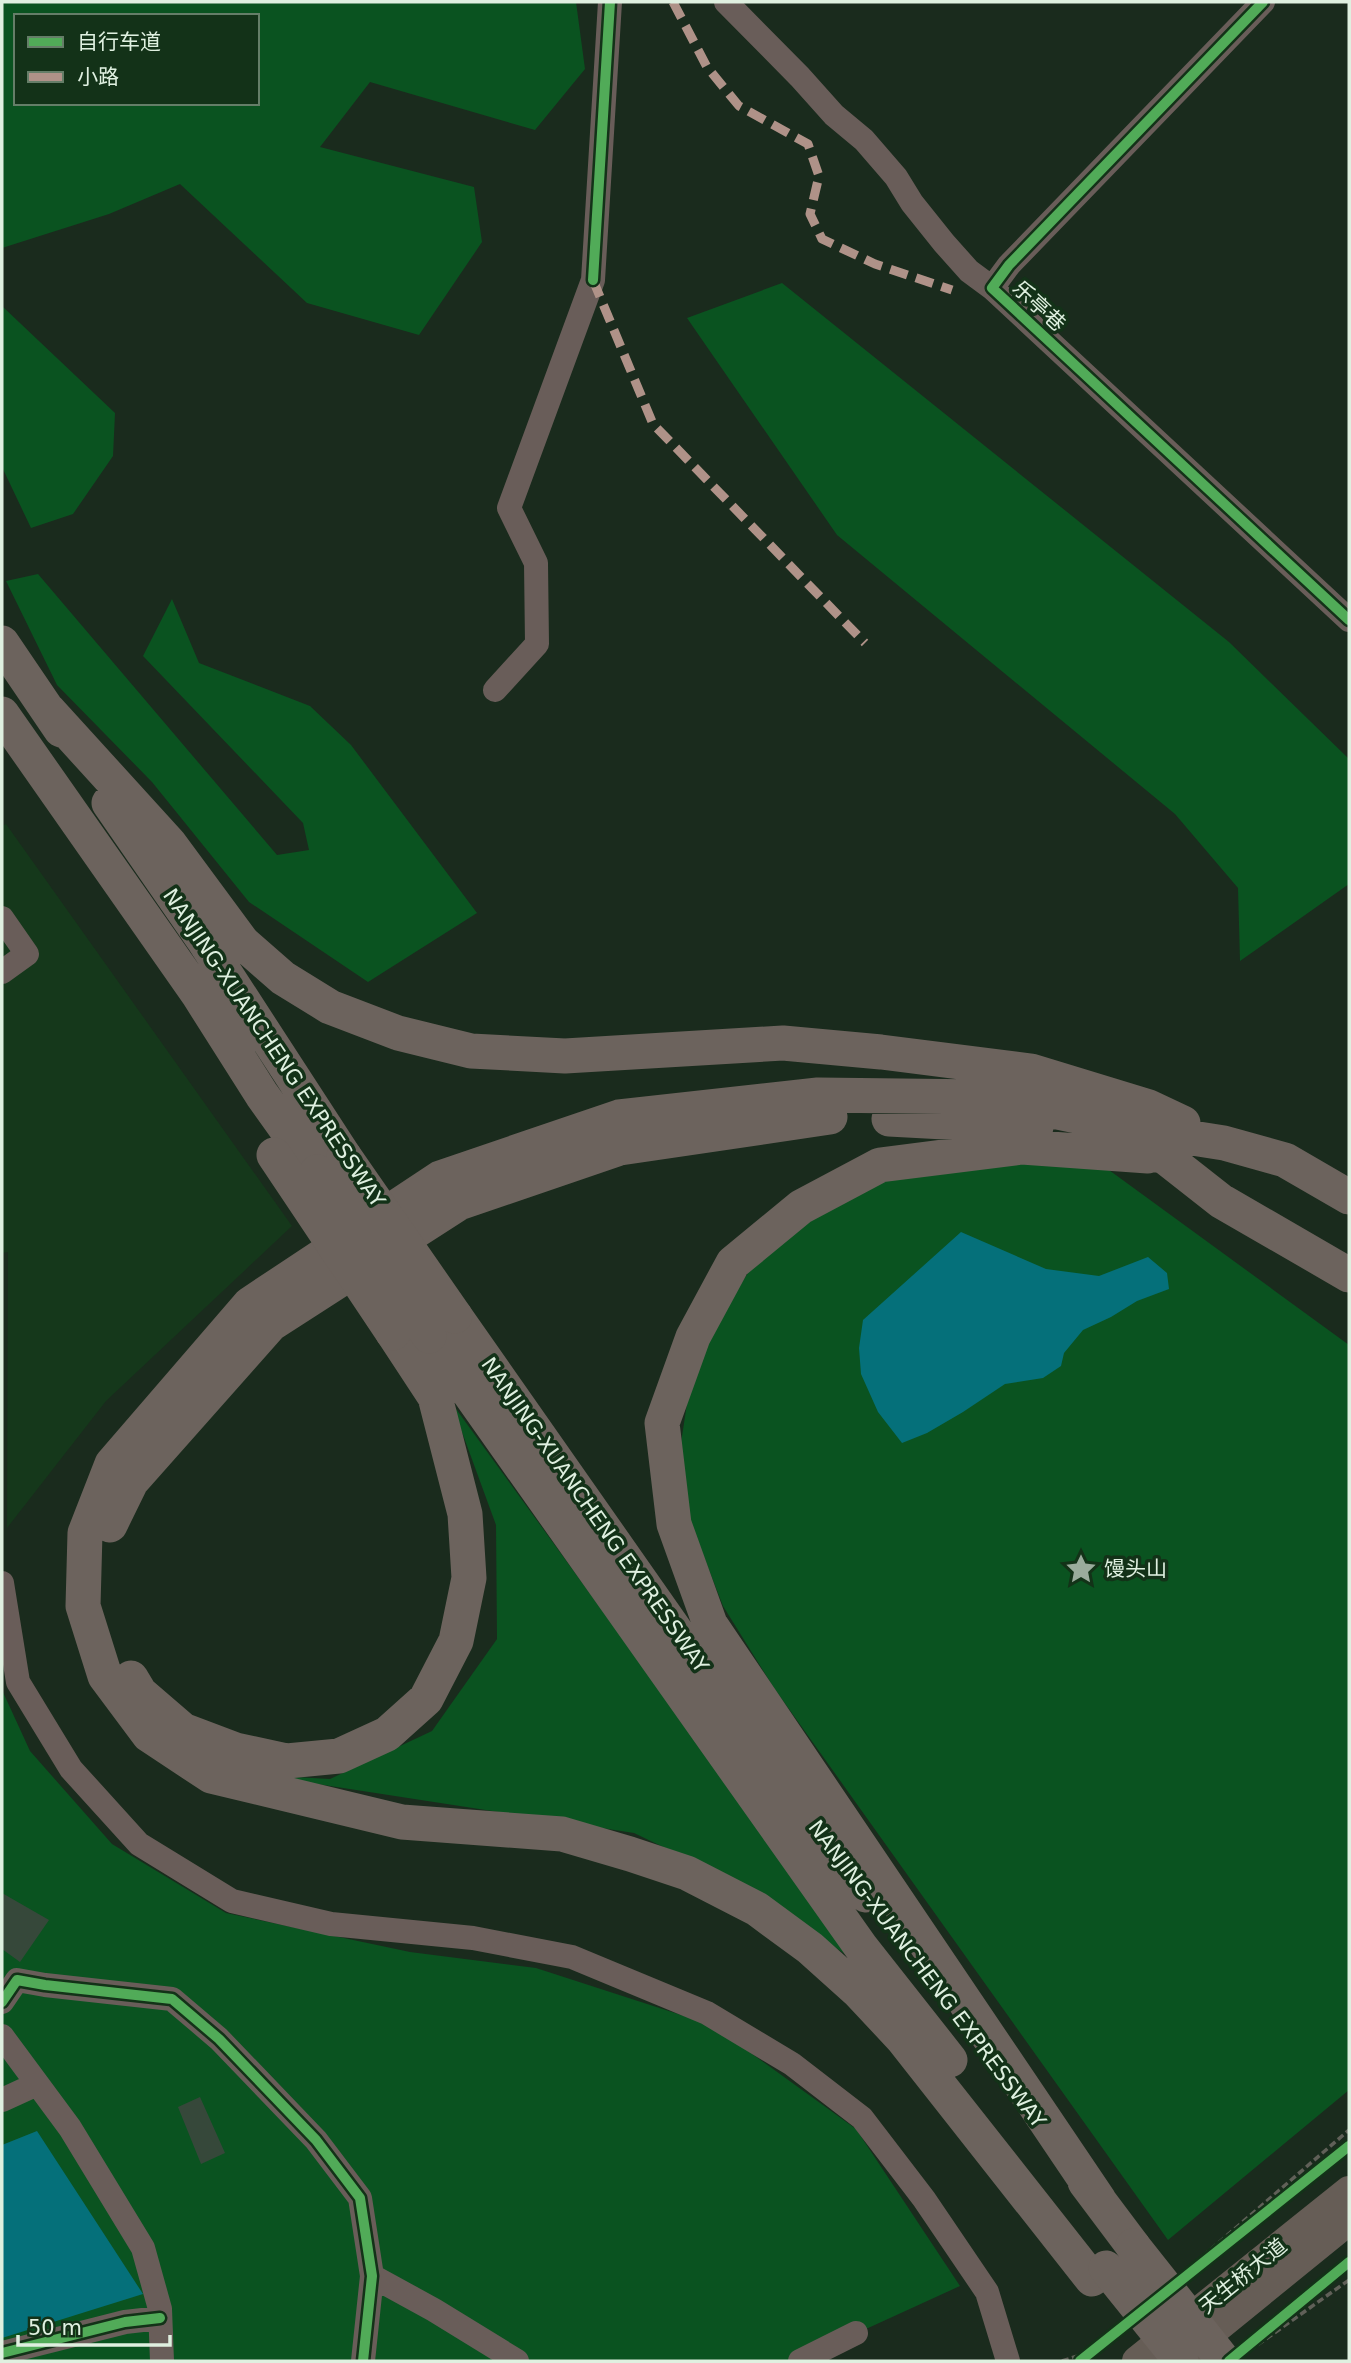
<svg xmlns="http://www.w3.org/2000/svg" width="1351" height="2363" font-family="'DejaVu Sans','Noto Sans SC',sans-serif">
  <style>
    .built { fill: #15381b }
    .green { fill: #0a5320; fill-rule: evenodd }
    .water { fill: #05707a }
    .building { fill: #36483a }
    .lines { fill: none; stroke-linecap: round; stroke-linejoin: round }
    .path { stroke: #606058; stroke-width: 3.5; stroke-dasharray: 7 3.5; stroke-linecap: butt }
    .minor { stroke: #695d59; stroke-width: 24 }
    .major { stroke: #665d56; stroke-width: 30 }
    .highway { stroke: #6c635d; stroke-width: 35 }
    .highway-bridge { stroke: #6c635d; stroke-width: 35 }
    .quiet { stroke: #af9288; stroke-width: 9; stroke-dasharray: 18 9; stroke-linecap: butt }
    .cycleway-casing { stroke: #133218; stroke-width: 15 }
    .cycleway { stroke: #51ab58; stroke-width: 10 }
    .labels { text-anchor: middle; stroke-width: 7; stroke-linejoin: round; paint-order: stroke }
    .street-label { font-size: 21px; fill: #dff0e0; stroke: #133218 }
    .poi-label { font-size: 21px; fill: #dff0e0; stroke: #133218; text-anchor: start }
  </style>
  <rect width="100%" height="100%" fill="#1a2b1d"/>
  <!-- built -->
  <path class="built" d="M6,824L292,1226L106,1401L7,1528L8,1252L2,1253V826Z"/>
  <!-- green -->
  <path class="green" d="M2,2H576L585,69L535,130L370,82L320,147L474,187L482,242L419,335L307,303L180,184L109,214L2,248ZM16,16H257V103H16Z
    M782,283L1229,642L1349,759V884L1240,961L1238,888L1175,814L837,535L687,318Z
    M2,306L115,413L113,456L73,514L31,528L2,467Z
    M38,574L277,855L309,850L303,823L143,656L172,599L199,663L310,706L351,745L477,913L368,982L249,902L152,782L57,685L6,581Z
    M997,1161L1098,1162L1349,1345V2090L1168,2240L774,1688L723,1606L692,1526L677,1469L688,1397L709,1334L753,1265L811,1216L903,1173Z
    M451,1402L858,1963L749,1888L634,1833L259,1775L330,1779L432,1731L497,1639L496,1525Z
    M2,1690L30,1751L112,1844L226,1913L410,1952L536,1968L712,2025L856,2129L960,2286L796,2361H2Z"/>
  <!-- water -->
  <path class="water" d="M961,1232L1046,1269L1099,1276L1148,1257L1167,1273L1169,1289L1137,1301L1111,1317L1083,1330L1064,1353L1061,1366L1043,1378L1005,1384L963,1412L927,1433L902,1443L878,1412L861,1374L859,1348L863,1320Z
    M37,2131L143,2294L2,2338V2145Z"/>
  <!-- building -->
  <path class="building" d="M2,1893L49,1920L20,1962L2,1949Z
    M200,2097L225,2153L201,2164L178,2107Z"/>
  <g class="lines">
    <!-- path -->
    <path class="path" d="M1187,2270L1349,2130
      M1249,2351L1349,2280
      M1062,2361L1093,2351L1120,2328"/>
    <!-- minor -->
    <path class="minor" d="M726,2L800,77L834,115L864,140L896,177L912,203L944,243L969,271L992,288
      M1263,2L1009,265L992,288L1349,620
      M495,690L537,644L536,563L509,508L593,280L610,2
      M2,918L27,954L2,972
      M2,1583L18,1682L71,1769L139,1844L232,1901L331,1924L473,1938L572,1957L707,2013L792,2064L862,2118L924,2199L987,2292L1008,2361
      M2,2002L17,1980L45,1985L172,1999L219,2039L316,2140L360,2198L372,2276L363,2361
      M2,2036L70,2128L143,2248L160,2309L162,2361
      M2,2100L37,2084
      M372,2276L434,2310L517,2361
      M2,2353L125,2322L160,2318
      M800,2361L856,2333"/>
    <!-- major -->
    <path class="major" d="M1189,2350L1349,2220
      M1137,2361L1349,2191"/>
    <!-- highway -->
    <path class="highway" d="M2,643L61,730
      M48,710L169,843L243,943L283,978L330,1007L398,1033L471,1051L565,1056L783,1043L881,1052L1031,1071L1149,1107L1183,1123
      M2,714L198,994L262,1095L317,1172
      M109,803L203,939L344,1156
      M889,1119L1036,1127
      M1125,1144L1165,1157L1221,1201L1349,1275
      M455,1316L719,1693L866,1895
      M429,1336L861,1947L950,2060
      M110,1525L131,1482L271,1324L459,1203L620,1148L830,1117
      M131,1678L140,1693L183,1730L236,1750L287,1761L339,1756L387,1734L426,1699L456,1641L469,1578L465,1514L435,1397L393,1333
      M1085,2182L1133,2246
      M1099,2200L710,1624L674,1524L662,1423L693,1337L733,1263L801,1207L880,1165L1022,1147L1148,1156
      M1092,2279L902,2038L859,1992L810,1948L757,1909L687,1873L630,1854L562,1834L402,1822L211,1776L149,1735L105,1676L83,1606L85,1533L112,1464L250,1304L440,1178L619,1117L818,1095L986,1097L1154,1132L1224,1143L1285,1160L1349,1197"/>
    <!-- highway-bridge -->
    <path class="highway-bridge" d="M274,1155L393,1333
      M344,1156L455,1316
      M317,1172L429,1336
      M1133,2246L1224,2361
      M1106,2268L1181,2361"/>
    <!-- quiet -->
    <path class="quiet" d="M673,2L707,67L739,106L808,144L819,176L810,214L822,239L875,264L952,290
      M593,280L653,424L865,643"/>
    <defs>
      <path id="cycleway" d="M1263,2L1009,265L992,288L1349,620
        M593,280L610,2
        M2,2002L17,1980L45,1985L172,1999L219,2039L316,2140L360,2198L372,2276L363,2361
        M2,2353L125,2322L160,2318
        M1080,2361L1349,2146
        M1229,2361L1349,2262"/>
    </defs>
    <!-- cycleway casing -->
    <use href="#cycleway" class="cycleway-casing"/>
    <!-- cycleway -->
    <use href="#cycleway" class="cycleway"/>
  </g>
  <!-- icons -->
  <defs>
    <symbol id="sight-bare" viewBox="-9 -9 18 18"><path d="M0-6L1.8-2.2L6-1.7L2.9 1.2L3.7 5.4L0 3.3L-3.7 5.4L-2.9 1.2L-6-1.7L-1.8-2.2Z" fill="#9aab9c" stroke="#133218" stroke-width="2.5" paint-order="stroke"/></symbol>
  </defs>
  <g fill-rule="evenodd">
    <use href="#sight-bare" x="1059" y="1547" width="44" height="44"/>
  </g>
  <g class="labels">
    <!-- street labels -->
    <g class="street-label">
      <text transform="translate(1039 306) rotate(43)" y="7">乐亭巷</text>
      <text transform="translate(274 1048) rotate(56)" y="7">NANJING-XUANCHENG EXPRESSWAY</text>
      <text transform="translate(595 1515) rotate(55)" y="7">NANJING-XUANCHENG EXPRESSWAY</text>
      <text transform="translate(927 1974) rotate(53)" y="7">NANJING-XUANCHENG EXPRESSWAY</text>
      <text transform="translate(1243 2276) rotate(-39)" y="7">天生桥大道</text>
    </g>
    <!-- poi labels -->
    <g class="poi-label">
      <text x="1104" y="1576">馒头山</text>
    </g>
  </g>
  <!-- border -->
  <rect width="1351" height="2363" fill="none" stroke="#dff0e0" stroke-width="7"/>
  <!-- legend -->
  <rect x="14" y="14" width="245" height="91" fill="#133218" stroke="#657e68" stroke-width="2"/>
  <rect x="28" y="37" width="35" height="10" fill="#51ab58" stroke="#657e68" stroke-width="2"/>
  <text x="77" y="49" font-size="21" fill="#dff0e0">自行车道</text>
  <rect x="28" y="72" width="35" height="10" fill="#af9288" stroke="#657e68" stroke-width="2"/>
  <text x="77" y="84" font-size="21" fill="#dff0e0">小路</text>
  <!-- scale -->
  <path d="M18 2335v10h152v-10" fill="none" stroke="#dff0e0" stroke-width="3.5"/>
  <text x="28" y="2335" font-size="21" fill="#dff0e0" stroke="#133218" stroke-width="5" paint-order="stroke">50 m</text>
</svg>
